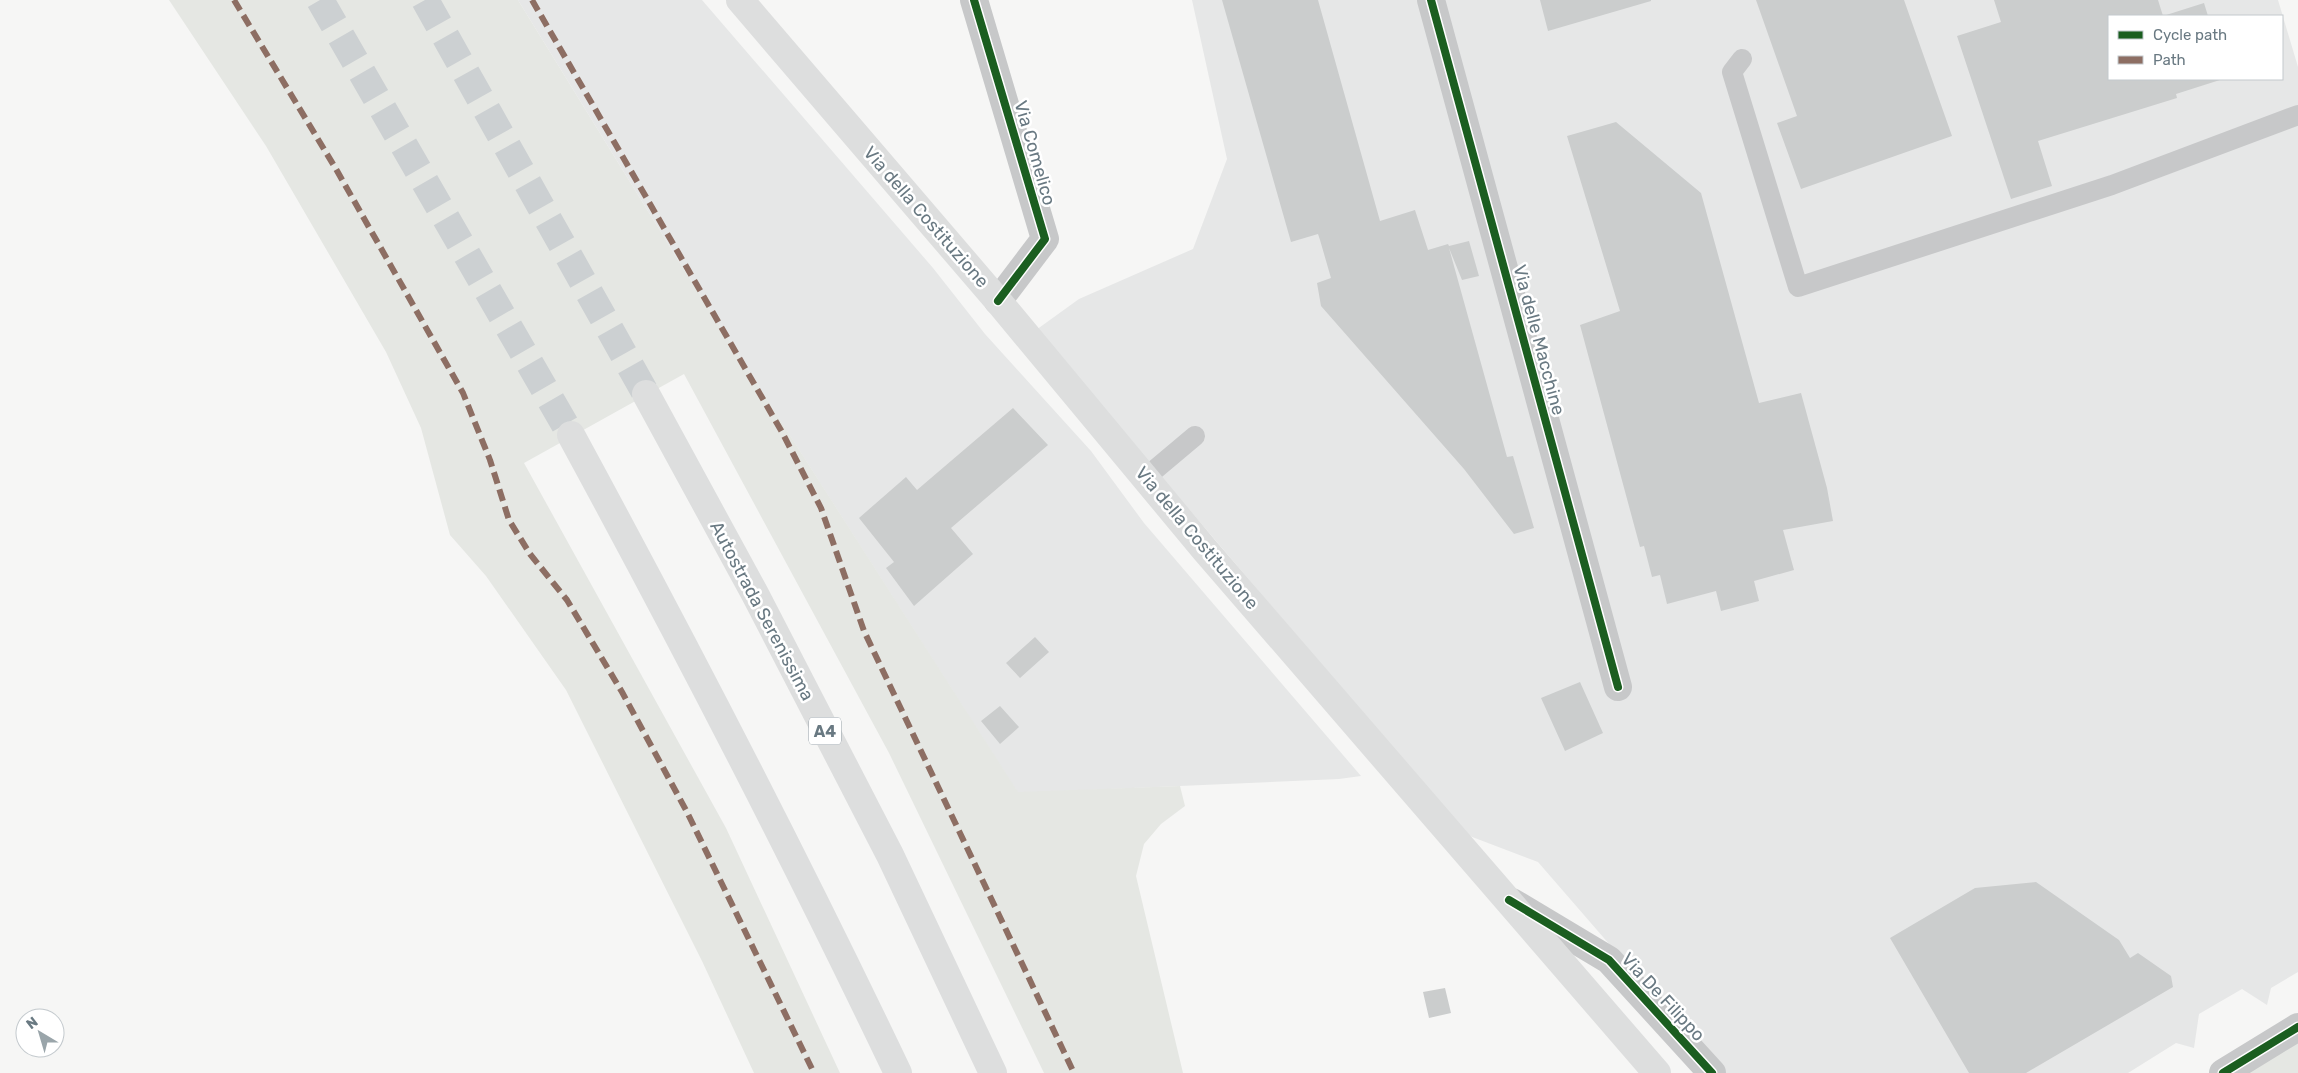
<svg xmlns="http://www.w3.org/2000/svg" width="2298" height="1073" font-family="Rubik,sans-serif">
  <style>
    .built { fill: #e6e7e7; fill-rule: evenodd }
    .green { fill: #e5e7e3 }
    .building { fill: #cbcdcd }
    .lines { fill: none; stroke-linecap: round; stroke-linejoin: round }
    .highway-tunnel { stroke: #ccd0d2; stroke-width: 28; stroke-dasharray: 28 14; stroke-linecap: butt }
    .lane { stroke: #c7c8c9; stroke-width: 20 }
    .street { stroke: #c7c8c9; stroke-width: 28 }
    .secondary { stroke: #dddede; stroke-width: 28 }
    .highway { stroke: #dddede; stroke-width: 28 }
    .quiet { stroke: #8d6e63; stroke-width: 6; stroke-dasharray: 12 6; stroke-linecap: butt }
    .cycleway-casing { stroke: #fff; stroke-width: 11 }
    .cycleway { stroke: #1b5e20; stroke-width: 8 }
    .labels { text-anchor: middle; stroke-width: 5; stroke-linejoin: round; paint-order: stroke }
    .shield { fill: #fff; stroke: #96a1a8; stroke-width: 1 }
    .shield-label { font-size: 16px; font-weight: bold; fill: #697982 }
    .street-label { font-size: 18px; fill: #697982; stroke: #fff }
  </style>
  <rect width="100%" height="100%" fill="#f6f6f5"/>
  <!-- built -->
  <path class="built" d="M518,0H702L933,268L985,334L1091,451L1144,523L1361,776L1339,779L1018,793L683,268Z
    M1192,0H2278L2298,67V972L2271,988L2267,1005L2242,989L2199,1014L2194,1048L2176,1043L2128,1073H1721L1538,862L1467,835L1036,330L1079,299L1193,249L1227,159ZM2109,16H2282V79H2109Z"/>
  <!-- green -->
  <path class="green" d="M169,0H518L683,268L1018,792L1180,786L1185,806L1161,824L1144,844L1136,876L1183,1073H1044L889,753L684,374L524,463L726,828L840,1073H754L702,961L566,690L486,576L450,535L421,428L386,352L266,146Z
    M2298,1042V1073H2244Z"/>
  <!-- building -->
  <path class="building" d="M1222,0H1318L1380,221L1415,210L1428,250L1448,244L1449,246L1469,241L1479,276L1462,280L1449,248L1507,457L1513,456L1534,528L1514,534L1464,469L1321,306L1317,283L1331,278L1320,240L1318,234L1291,242Z
    M1540,0H1651V1L1548,31Z
    M1756,0H1904L1952,136L1801,189L1777,123L1797,116Z
    M1994,0H2158L2163,16H2109V79H2223L2176,94L2177,98L2038,141L2052,186L2011,199L1957,36L2001,22Z
    M2204,3L2208,16H2163Z
    M1616,122L1701,193L1759,403L1801,393L1827,488L1833,521L1783,530L1794,570L1754,581L1759,601L1721,611L1716,591L1667,604L1660,575L1652,577L1644,546L1640,547L1580,325L1620,311L1567,136Z
    M1013,408L1048,445L951,528L973,554L914,606L886,568L894,562L859,518L906,477L917,490Z
    M1035,637L1049,652L1020,678L1006,663Z
    M1580,682L1603,733L1565,751L1541,698Z
    M1000,706L1019,727L1000,744L981,721Z
    M2036,882L2119,940L2130,958L2138,953L2171,976L2173,987L2026,1073H1969L1890,938L1975,888Z
    M1445,988L1451,1013L1429,1018L1423,992Z"/>
  <g class="lines">
    <!-- highway-tunnel -->
    <path class="highway-tunnel" d="M320,0L571,435
      M425,0L646,394"/>
    <!-- lane -->
    <path class="lane" d="M1742,59L1732,72L1798,287L2112,185L2298,115
      M1145,478L1195,436"/>
    <!-- street -->
    <path class="street" d="M974,0L1045,239L998,301
      M1431,0L1618,687
      M1512,902L1609,960L1712,1073
      M2223,1073L2298,1027"/>
    <!-- secondary -->
    <path class="secondary" d="M740,0L998,301L1205,550L1657,1073"/>
    <!-- highway -->
    <path class="highway" d="M646,394L755,594L890,855L993,1073
      M571,435C685,645 795,857 898,1073"/>
    <!-- quiet -->
    <path class="quiet" d="M234,0L336,169L463,393L490,460L509,520L530,554L567,600L622,692L687,812L814,1073
      M532,0L782,432L821,508L864,631L1074,1073"/>
    <defs>
      <path id="cycleway" d="M974,0L1045,239L998,301
        M1431,0L1618,687
        M1509,900L1609,960L1712,1073
        M2223,1073L2298,1027"/>
    </defs>
    <!-- cycleway casing -->
    <use href="#cycleway" class="cycleway-casing"/>
    <!-- cycleway -->
    <use href="#cycleway" class="cycleway"/>
  </g>
  <g class="labels">
    <!-- shield labels -->
    <rect class="shield" x="809" y="717.5" width="32" height="27" rx="4"/>
    <g class="shield-label">
      <text x="825" y="737">A4</text>
    </g>
    <!-- street labels -->
    <g class="street-label">
      <text transform="translate(1035 153) rotate(74)" y="6">Via Comelico</text>
      <text transform="translate(926 217) rotate(49)" y="6">Via della Costituzione</text>
      <text transform="translate(1539 340) rotate(75)" y="6">Via delle Macchine</text>
      <text transform="translate(1197 538) rotate(50)" y="6">Via della Costituzione</text>
      <text transform="translate(762 611) rotate(62)" y="6">Autostrada Serenissima</text>
      <text transform="translate(1663 997) rotate(47)" y="6">Via De Filippo</text>
    </g>
  </g>
  <!-- legend -->
  <rect x="2108" y="15" width="175" height="65" fill="#ffffff" stroke="#c3c9cd"/>
  <rect x="2118" y="31" width="25" height="8" fill="#1b5e20" stroke="#c3c9cd"/>
  <text x="2153" y="40" font-size="15" fill="#697982">Cycle path</text>
  <rect x="2118" y="56" width="25" height="8" fill="#8d6e63" stroke="#c3c9cd"/>
  <text x="2153" y="65" font-size="15" fill="#697982">Path</text>
  <!-- north arrow -->
  <g transform="translate(40 1033) rotate(322)"><circle r="24" fill="#ffffff" stroke="#c3c9cd"/>
  <path d="M0-4L9 19L0 12L-9 19Z" fill="#9aa5aa"/>
  <text y="-8" font-size="14" font-weight="bold" text-anchor="middle" fill="#697982">N</text>
  </g>
</svg>
